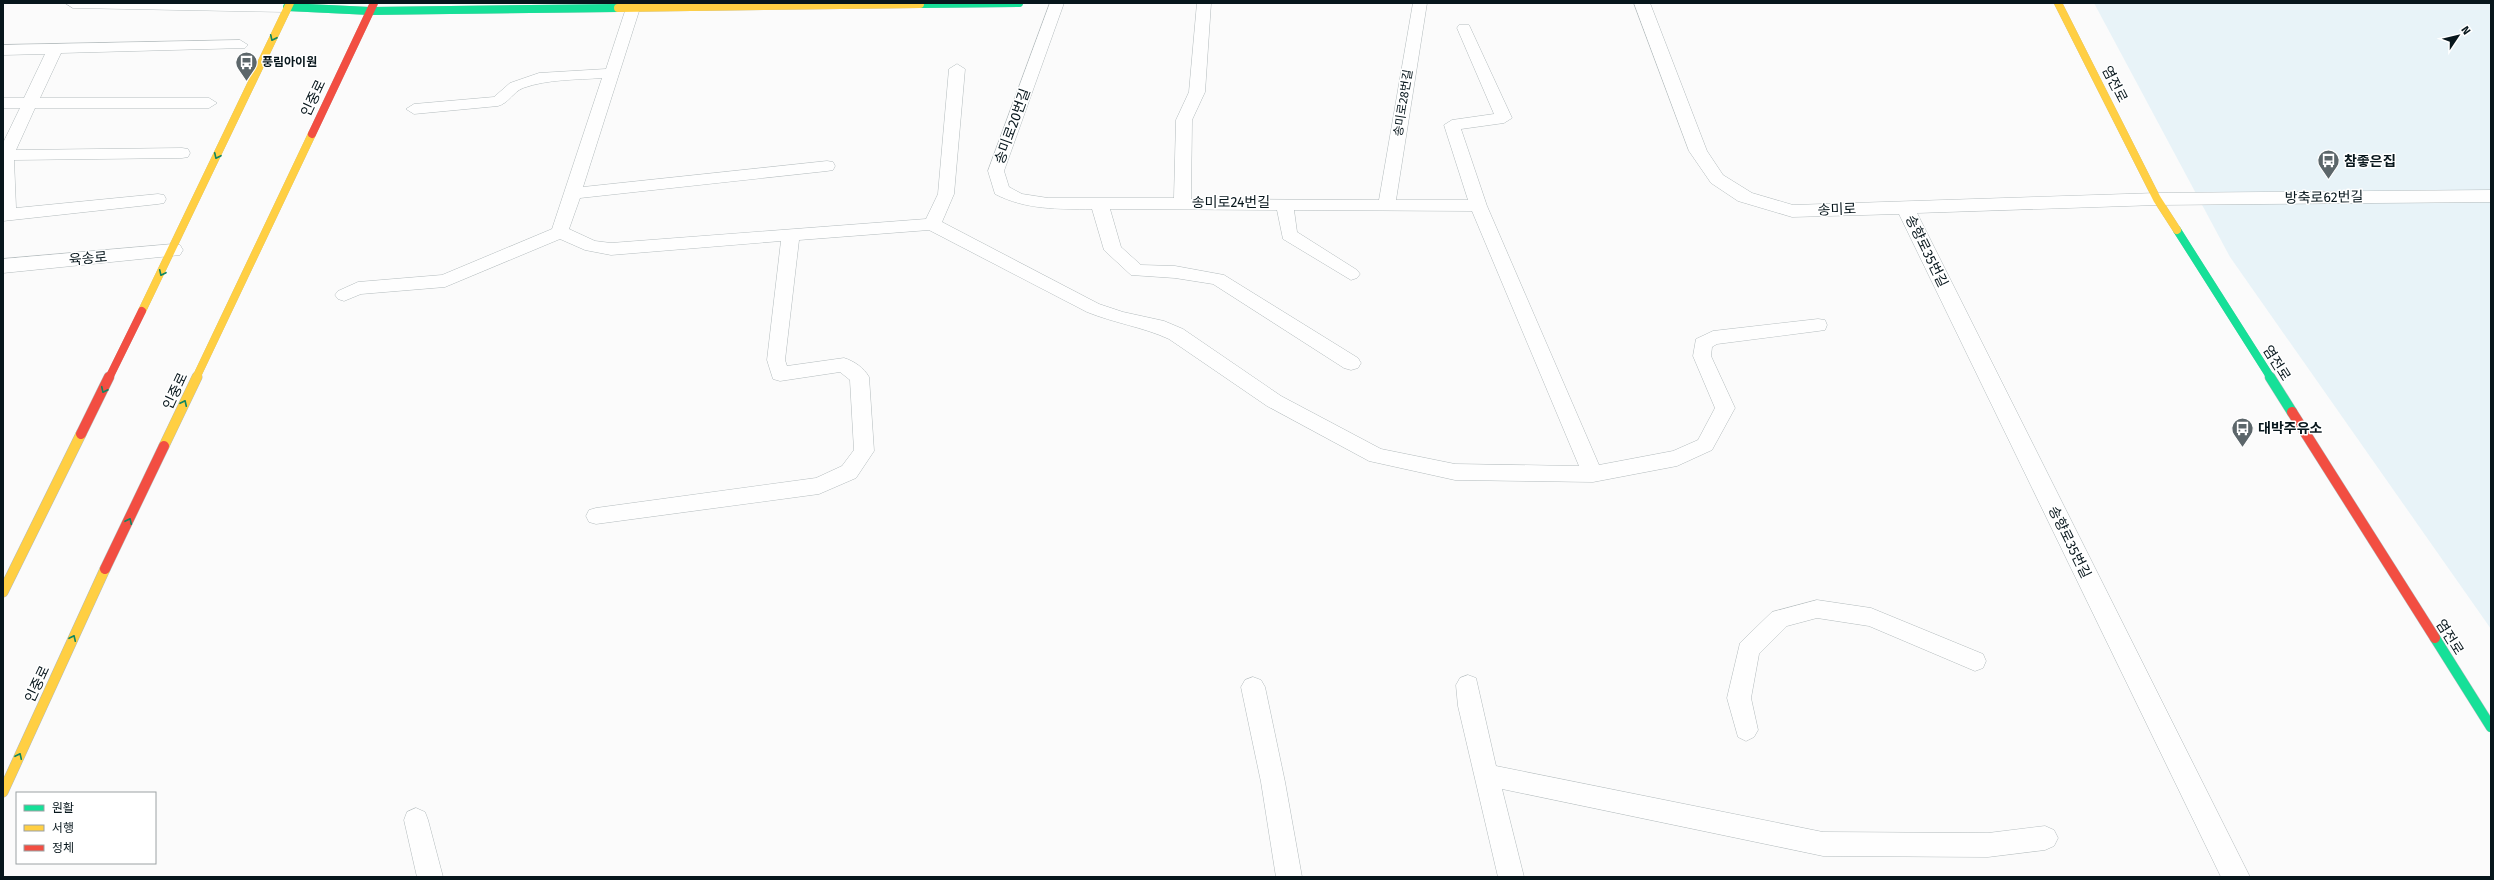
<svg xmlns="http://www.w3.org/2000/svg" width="2494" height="880" font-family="'Fira Sans','Noto Sans KR',sans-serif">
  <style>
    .built { fill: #e8f3f8 }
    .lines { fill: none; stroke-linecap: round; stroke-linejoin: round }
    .lane-casing { stroke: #b3bbbd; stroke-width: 1 }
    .street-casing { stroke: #b3bbbd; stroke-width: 1 }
    .fast-far1-casing { stroke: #b3bbbd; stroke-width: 8 }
    .fast-casing { stroke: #b3bbbd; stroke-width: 11 }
    .slow-far1-casing { stroke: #b3bbbd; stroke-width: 8 }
    .slow-casing { stroke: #b3bbbd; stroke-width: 11 }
    .jam-far1-casing { stroke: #b3bbbd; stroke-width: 8 }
    .jam-casing { stroke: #b3bbbd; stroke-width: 11 }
    .lane { fill: #fefefe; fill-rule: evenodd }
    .street { fill: #fefefe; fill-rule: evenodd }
    .fast-far1 { stroke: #16e098; stroke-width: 8 }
    .fast { stroke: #16e098; stroke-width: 10 }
    .slow-far1 { stroke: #ffcf43; stroke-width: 8 }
    .slow { stroke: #ffcf43; stroke-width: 10 }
    .jam-far1 { stroke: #f24e42; stroke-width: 8 }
    .jam { stroke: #f24e42; stroke-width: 10 }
    .oneway { stroke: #0f8560 }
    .labels { text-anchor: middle; stroke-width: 3; stroke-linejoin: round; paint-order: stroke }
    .far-poi-label { font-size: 12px; font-weight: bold; fill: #07161c; stroke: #fff; text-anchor: start }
    .far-street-label { font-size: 12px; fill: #07161c; stroke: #fff }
    .street-label { font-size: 14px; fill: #07161c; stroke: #fff }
    .poi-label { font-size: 14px; font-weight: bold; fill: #07161c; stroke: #fff; text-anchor: start }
  </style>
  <rect width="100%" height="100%" fill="#fbfbfb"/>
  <!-- built -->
  <path class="built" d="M2094,3H2491V629L2230,257Z"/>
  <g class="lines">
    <defs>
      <path id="lane" d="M1050,3H1064L1004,171L1009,187L1022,194L1048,198H1174L1176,120L1189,92L1197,3H1211L1205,92L1192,120L1191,199L1379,200L1413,3H1427L1396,200H1468L1444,125L1452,120L1494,114L1457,28L1459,25H1469L1512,118L1504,123L1461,129L1487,206L1599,465L1673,451L1698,440L1715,408L1693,356L1696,339L1713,331L1818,319L1825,320L1827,325L1825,330L1818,331L1717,344L1712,347L1711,356L1735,408L1712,450L1677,466L1593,482L1455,480L1369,461L1267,406L1169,339C1143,327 1114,323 1087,312L929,230L799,240L785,360L787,366L844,358C854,361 864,368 869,377L874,451L856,478L819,494L596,524L589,522L586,516L589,510L596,508L816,478L842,466L854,450L850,380L840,372L780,381L773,379L767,360L781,241L611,255L585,250L560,239L445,287L361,294L344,301L338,299L335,295L338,291L358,282L442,275L552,229L602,78C576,80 548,79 523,88C513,92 509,103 498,106L414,114L406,109L414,104L494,97L510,83L539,73L606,69L626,8L633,4L640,8L583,187L827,161L833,162L835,166L833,170L827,171L580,198L569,229L595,241L611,243L926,219L938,194L949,69L957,64L965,69L954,194L942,222L1099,304L1123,312L1164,321L1183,329L1281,396L1381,449L1455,464L1579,466L1472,211L1294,210L1297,232L1357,270L1360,274L1357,278L1351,280L1283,239L1277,210L1110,209L1121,247L1141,265L1175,266L1224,275L1358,358L1361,363L1358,368L1351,370L1344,368L1213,284L1175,278L1131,275L1104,250L1092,209C1058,209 1026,210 995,194L988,171Z
        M240,40L248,45L245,48L61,53L40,98H209L217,103L209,108H35L16,150L182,148L188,149L190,153L188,157L182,158L14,160L16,208L158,194L164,195L166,199L164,203L158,204L3,221V143L20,108H3V98H24L45,54L3,55V45Z
        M1817,600L1871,608L1983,654L1986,661L1983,668L1975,671L1869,626L1817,618L1787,626L1759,654L1751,698L1758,730L1754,737L1746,741L1738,737L1727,698L1740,643L1772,612Z
        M1468,675L1476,678L1496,766L1823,832L1988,833L2045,826L2054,830L2058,838L2054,846L2045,850L1988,857L1823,856L1502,789L1524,877H1498L1458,706L1456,685L1460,678Z
        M1253,677L1261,680L1265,687L1285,782L1302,877H1276L1261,782L1241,687L1245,680Z
        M416,808L425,812L428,820L443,877H417L404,820L407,812Z"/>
      <path id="street" d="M65,3H290L295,7L287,12L73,8Z
        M1634,3H1650L1707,151L1723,175L1752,193L1793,205L2157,193L2491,190V202L2157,205L1917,213L2250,877H2221L1899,214L1792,217L1738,201L1711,183L1689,151Z
        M173,244L180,245L183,250L180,255L3,273V259Z"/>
      <path id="fast-far1" d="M920,4L1019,3
        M287,7L370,11L618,8
        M2177,230L2271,378"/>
      <path id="fast" d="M2270,377L2292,412
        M2435,638L2491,727"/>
      <path id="slow-far1" d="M2058,3L2157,199L2177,230
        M618,8L920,4
        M142,311L290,3
        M196,378L312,134"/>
      <path id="slow" d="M164,446L197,377
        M3,592L81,434
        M3,792L105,569"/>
      <path id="jam-far1" d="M312,134L374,3
        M109,378L142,311"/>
      <path id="jam" d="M2292,412L2435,638
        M81,434L109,377
        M105,569L164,446"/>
    </defs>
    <!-- lane casing -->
    <use href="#lane" class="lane-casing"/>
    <!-- street casing -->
    <use href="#street" class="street-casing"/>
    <!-- fast-far1 casing -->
    <use href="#fast-far1" class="fast-far1-casing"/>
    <!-- fast casing -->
    <use href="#fast" class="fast-casing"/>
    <!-- slow-far1 casing -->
    <use href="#slow-far1" class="slow-far1-casing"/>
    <!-- slow casing -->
    <use href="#slow" class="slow-casing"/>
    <!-- jam-far1 casing -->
    <use href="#jam-far1" class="jam-far1-casing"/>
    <!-- jam casing -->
    <use href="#jam" class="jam-casing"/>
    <!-- lane -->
    <use href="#lane" class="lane"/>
    <!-- street -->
    <use href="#street" class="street"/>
    <!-- fast-far1 -->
    <use href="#fast-far1" class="fast-far1"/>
    <!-- fast -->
    <use href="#fast" class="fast"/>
    <!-- slow-far1 -->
    <use href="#slow-far1" class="slow-far1"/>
    <!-- slow -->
    <use href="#slow" class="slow"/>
    <!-- jam-far1 -->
    <use href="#jam-far1" class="jam-far1"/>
    <!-- jam -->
    <use href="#jam" class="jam"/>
  </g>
  <!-- one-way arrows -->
  <defs><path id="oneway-chevron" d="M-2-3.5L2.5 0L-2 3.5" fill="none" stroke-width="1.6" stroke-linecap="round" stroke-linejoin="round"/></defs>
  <g class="oneway">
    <use href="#oneway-chevron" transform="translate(273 38) rotate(115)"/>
    <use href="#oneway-chevron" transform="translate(217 156) rotate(115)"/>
    <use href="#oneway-chevron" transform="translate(162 273) rotate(115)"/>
    <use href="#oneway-chevron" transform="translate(104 390) rotate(116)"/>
    <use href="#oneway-chevron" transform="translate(184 403) rotate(-65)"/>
    <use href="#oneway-chevron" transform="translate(129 521) rotate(-65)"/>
    <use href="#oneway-chevron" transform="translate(73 638) rotate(-65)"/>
    <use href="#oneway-chevron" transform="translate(19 756) rotate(-65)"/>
  </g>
  <!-- icons -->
  <defs>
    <symbol id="bus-pin" viewBox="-11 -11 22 30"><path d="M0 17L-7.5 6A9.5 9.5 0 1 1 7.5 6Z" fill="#5c666a" stroke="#fff"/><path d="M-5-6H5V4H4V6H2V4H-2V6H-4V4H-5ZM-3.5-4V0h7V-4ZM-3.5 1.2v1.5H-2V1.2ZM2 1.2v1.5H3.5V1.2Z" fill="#fff"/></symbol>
  </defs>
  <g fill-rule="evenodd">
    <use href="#bus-pin" x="234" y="50" width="25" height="34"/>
    <use href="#bus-pin" x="2316" y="148" width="25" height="34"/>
    <use href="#bus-pin" x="2230" y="416" width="25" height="34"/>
  </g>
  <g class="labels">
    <!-- far-poi labels -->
    <g class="far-poi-label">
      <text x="262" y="66">풍림아이원</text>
    </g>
    <!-- far-street labels -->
    <g class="far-street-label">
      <text transform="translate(1403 103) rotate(-81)" y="4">송미로28번길</text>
    </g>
    <!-- street labels -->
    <g class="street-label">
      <text transform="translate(2115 84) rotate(63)" y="5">염전로</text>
      <text transform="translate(313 98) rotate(-65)" y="5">인중로</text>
      <text transform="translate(1012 126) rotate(-70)" y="5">송미로20번길</text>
      <text transform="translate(2324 197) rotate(-1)" y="5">방축로62번길</text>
      <text x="1231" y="207">송미로24번길</text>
      <text transform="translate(1837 209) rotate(-2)" y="5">송미로</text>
      <text transform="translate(1927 251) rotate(64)" y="5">송향로35번길</text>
      <text transform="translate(88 258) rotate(-5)" y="5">육송로</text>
      <text transform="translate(2277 363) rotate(58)" y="5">염전로</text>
      <text transform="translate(175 391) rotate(-65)" y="5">인중로</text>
      <text transform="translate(2070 542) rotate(64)" y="5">송향로35번길</text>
      <text transform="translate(2450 637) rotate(58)" y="5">염전로</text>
      <text transform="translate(37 684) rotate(-65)" y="5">인중로</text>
    </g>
    <!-- poi labels -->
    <g class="poi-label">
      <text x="2344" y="166">참좋은집</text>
      <text x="2258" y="433">대박주유소</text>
    </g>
  </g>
  <!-- border -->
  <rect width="2494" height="880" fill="none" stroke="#07161c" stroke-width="8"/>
  <!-- legend -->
  <rect x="16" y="792" width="140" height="72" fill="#ffffff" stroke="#9ca2a4"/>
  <rect x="24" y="805" width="20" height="6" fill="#16e098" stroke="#9ca2a4"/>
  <text x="52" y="812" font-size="12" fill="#07161c">원활</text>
  <rect x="24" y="825" width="20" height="6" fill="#ffcf43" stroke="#9ca2a4"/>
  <text x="52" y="832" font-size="12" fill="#07161c">서행</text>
  <rect x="24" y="845" width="20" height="6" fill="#f24e42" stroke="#9ca2a4"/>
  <text x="52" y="852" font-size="12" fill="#07161c">정체</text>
  <!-- north arrow -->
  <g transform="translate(2458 36) rotate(55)" stroke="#ffffff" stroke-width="3" paint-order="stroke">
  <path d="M0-3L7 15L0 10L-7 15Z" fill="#07161c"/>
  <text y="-6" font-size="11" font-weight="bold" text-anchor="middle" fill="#07161c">N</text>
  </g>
</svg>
